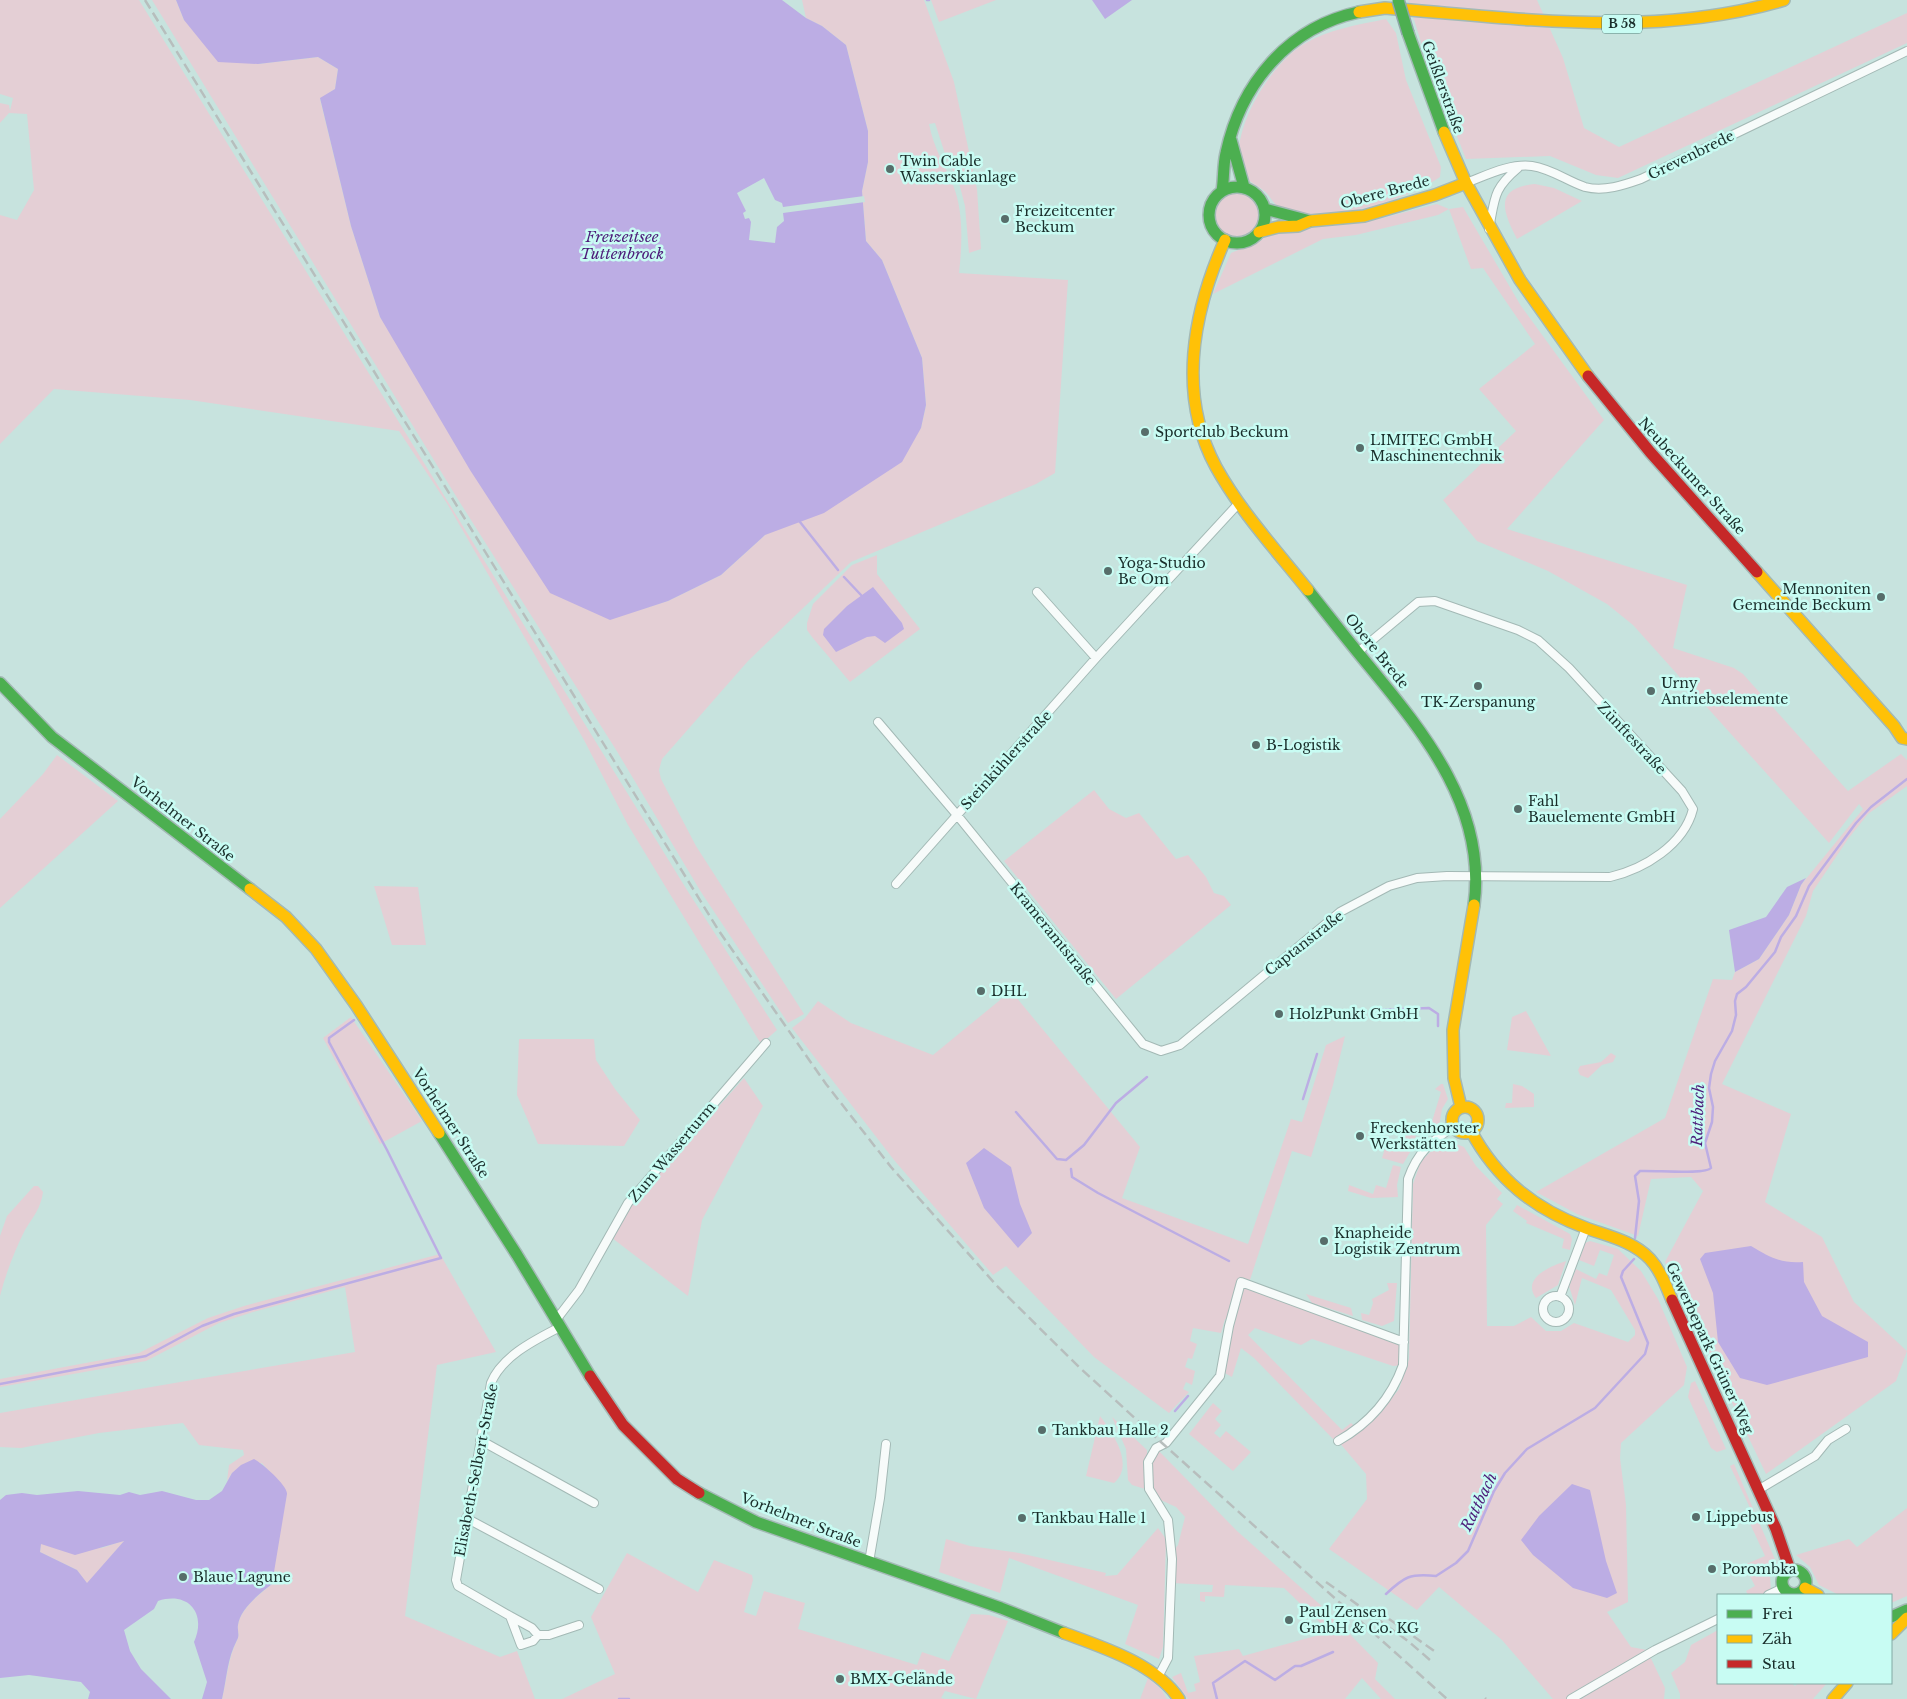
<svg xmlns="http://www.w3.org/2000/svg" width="1907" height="1699" font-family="'Libre Baskerville',serif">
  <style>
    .green { fill: #e4cfd5 }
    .water { fill: #bcade4; fill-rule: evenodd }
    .pier { fill: #c7e3de }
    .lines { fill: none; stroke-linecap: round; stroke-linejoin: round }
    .stream { stroke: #bcade4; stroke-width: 2.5 }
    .street-casing { stroke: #a3b9b5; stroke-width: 10 }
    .fast-casing { stroke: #a3b9b5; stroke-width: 14 }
    .slow-casing { stroke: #a3b9b5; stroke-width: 14 }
    .jam-casing { stroke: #a3b9b5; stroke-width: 14 }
    .street { stroke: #f7fbfa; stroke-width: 8 }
    .fast { stroke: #4caf50; stroke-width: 11 }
    .slow { stroke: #ffc107; stroke-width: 11 }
    .jam { stroke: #c62828; stroke-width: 11 }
    .rail { stroke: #b7bebd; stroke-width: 2.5; stroke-dasharray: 10 5; stroke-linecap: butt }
    .fast-bridge-casing { stroke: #91a7ab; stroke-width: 14; stroke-linecap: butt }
    .fast-bridge { stroke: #4caf50; stroke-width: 11 }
    .poi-dot { fill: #576d6a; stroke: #c8fcf3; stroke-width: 2 }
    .labels { text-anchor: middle; stroke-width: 5; stroke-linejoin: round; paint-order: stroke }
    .shield { fill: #c8fcf3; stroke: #4e6c67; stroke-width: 1 }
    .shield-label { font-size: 12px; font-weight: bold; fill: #1a2e2b }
    .street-label { font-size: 14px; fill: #1a2e2b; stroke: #c8fcf3 }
    .poi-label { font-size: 14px; fill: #1a2e2b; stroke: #c8fcf3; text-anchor: start }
    .water-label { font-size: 15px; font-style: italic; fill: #4c1c79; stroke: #c8fcf3 }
  </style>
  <rect width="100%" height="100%" fill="#c7e3de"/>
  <!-- green -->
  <path class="green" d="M0,0H139L687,890L777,1030L761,1044L628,825L584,740L448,505L399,431L190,400L54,389L0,444V215L17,220L34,190L27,114L9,113L0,123V103L9,105L10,111L13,98L0,94Z
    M152,0H176L184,20L258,64L318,57L338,69L335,89L320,99L351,226L380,317L610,619L668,601L721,575L765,535L921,428L926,405L922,358L882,260L866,241L862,191L868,162V131L846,45L822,26L806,18L802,0H924L954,82L977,189L981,249L969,253L965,206L959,183L946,157L935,123L929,124C934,149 944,163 953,185C964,212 962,246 959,273L1068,280L1055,473L1036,484L851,562L748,661L662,759L659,770L661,779L696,846L804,1014L788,1023L701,892L618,753L459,501Z
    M931,0H996L939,22Z
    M1408,0H1537L1563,58L1584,128L1619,147L1907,13V43L1618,178L1596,175L1550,156L1466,159L1424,52Z
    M1386,19L1396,33L1406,80L1441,167L1440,177C1405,201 1323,227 1282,209C1274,206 1270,195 1263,190C1255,184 1245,180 1241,170C1228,132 1272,62 1304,44C1330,29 1357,25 1386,19Z
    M1535,184L1554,188L1582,201L1517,239C1503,212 1493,188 1535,184Z
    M1215 215a23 23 0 1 1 46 0a23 23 0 1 1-46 0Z
    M1437,204L1449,209L1463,207L1521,306L1604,420L1507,529L1687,585L1673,648L1734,668L1743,674L1848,791L1901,754L1907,760V786L1868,814L1848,839L1813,891L1806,916L1722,1084L1791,1114L1765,1202L1822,1237L1854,1302L1907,1351L1896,1381L1766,1474L1665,1262L1703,1191L1691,1177L1651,1179L1638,1236L1577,1214L1536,1192L1665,1118L1713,979L1732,980L1735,972L1759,959L1789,915L1801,885L1863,809L1859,804L1829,843L1633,625L1607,604L1548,571L1477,541L1443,500L1516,431L1479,389L1535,344L1483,268L1471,269L1449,209L1438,215L1356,235L1323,239L1213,294L1231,253C1244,247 1256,247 1266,236L1339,223H1363Z
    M877,555V574L920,629L850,682L812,637L807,630V623L813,604L852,565Z
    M57,755L118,801L0,908V819L43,774Z
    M1094,790L1109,809L1126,818L1139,813L1176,859L1188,855L1206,877L1214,893L1224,896L1231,905L1116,999L1004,861Z
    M374,886L418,887L426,945H392Z
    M1011,991L1140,1147L1122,1198L1248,1244L1291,1119L1302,1122L1326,1045L1345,1036L1333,1085L1311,1157L1292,1151L1247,1289L1404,1342L1403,1365L1393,1366L1312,1339L1301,1345L1255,1328L1248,1335L1342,1430L1351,1423L1358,1429L1378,1416L1399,1389L1409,1359L1413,1184L1421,1161L1444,1139L1464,1147L1476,1166L1502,1193L1497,1199L1503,1204L1486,1225L1487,1326H1514L1531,1317L1546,1331H1561L1574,1323L1628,1342L1635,1335V1330L1611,1290L1582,1278L1575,1305L1569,1286L1576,1269L1596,1279L1599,1273L1607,1276L1614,1255L1600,1250L1594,1266L1579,1260L1585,1243L1590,1241L1618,1249L1641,1271L1658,1299L1687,1367L1684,1385L1621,1443L1620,1458L1626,1505L1628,1602L1607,1612L1631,1647L1647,1650L1665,1688L1664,1699H1553L1502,1640L1439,1587L1417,1610L1329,1549L1367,1499L1366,1474L1338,1441L1354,1431L1333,1439L1254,1358L1241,1348L1232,1377L1221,1371L1234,1323L1225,1319L1221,1333L1193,1328L1190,1341L1197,1344L1192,1359L1188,1358L1185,1367L1195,1371L1192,1385L1186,1382L1183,1389L1189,1392L1169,1413L1094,1357L1006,1266L993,1275L894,1160L792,1028L805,1018L818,1001L851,1023L933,1055Z
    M1526,1011L1551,1056L1507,1050L1512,1017Z
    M351,1017L422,1121L380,1144L323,1038Z
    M519,1039H594L596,1060L615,1089L640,1120L624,1146L538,1144L517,1095Z
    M1611,1053L1616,1056L1613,1062L1602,1065L1588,1078L1580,1075L1578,1070L1580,1066L1601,1062Z
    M744,1078L763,1106L702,1220L688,1296L612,1238L631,1205Z
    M1441,1084H1443L1448,1099L1442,1109L1439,1126L1425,1134L1424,1127L1430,1128L1441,1092L1435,1089Z
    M1513,1084L1522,1086L1534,1094V1107L1505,1108L1506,1103H1512Z
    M1405,1129L1415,1131L1416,1142L1403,1164L1382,1158L1387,1142L1400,1145Z
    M1393,1165L1401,1167L1397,1185L1398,1197L1371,1198L1348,1191L1349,1185L1373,1194L1376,1185L1386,1188Z
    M34,1186H38L43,1192C41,1208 33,1217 25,1230C14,1252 6,1273 0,1296V1236L7,1216Z
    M1517,1205L1570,1234L1572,1239L1570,1250L1562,1248L1564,1239L1526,1223L1527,1221L1513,1211Z
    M440,1254L496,1352L437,1365L405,1616L500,1657L517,1651L535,1699H222C227,1678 228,1659 237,1640C240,1635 237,1630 238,1625C240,1609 261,1593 272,1584L277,1481L262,1463L232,1473L227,1481L229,1465L244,1455L243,1450L199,1445L183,1423L99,1433L21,1448L0,1447V1413L355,1352L345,1287L253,1312L219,1323L146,1361L0,1387V1379L139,1353L208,1318L244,1306Z
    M1566,1261L1558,1285L1536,1298C1521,1278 1551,1266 1566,1261Z
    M1387,1283H1397L1394,1321L1382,1326L1362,1320L1361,1313L1369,1315L1373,1303L1372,1299L1389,1290Z
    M1306,1294L1351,1308L1353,1316L1312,1303Z
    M1695,1381L1726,1449L1717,1452L1711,1448L1688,1397L1691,1383Z
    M1213,1403L1222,1411L1215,1419L1221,1425L1214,1433L1220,1438L1226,1431L1251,1452L1233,1471L1189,1434Z
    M1100,1416C1113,1433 1135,1465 1114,1483L1086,1476Z
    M1112,1417L1147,1450V1484L1145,1489L1132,1485L1128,1480L1126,1449Z
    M1156,1448L1237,1531L1324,1608L1378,1663L1375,1679L1395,1699H1381L1362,1678L1345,1699H1188L1172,1677L1181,1673L1188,1693L1196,1691L1194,1684L1200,1682L1194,1656L1239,1649L1243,1656L1330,1632L1284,1588L1225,1585L1224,1597L1205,1596V1602L1200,1601V1592H1212L1213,1585L1171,1583L1172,1553L1178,1545L1185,1517L1176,1507L1152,1496L1148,1462Z
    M1734,1464L1777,1564L1770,1576L1771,1591L1761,1595H1748L1746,1591L1755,1586L1744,1565L1765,1556L1747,1517L1753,1514L1730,1466Z
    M1907,1508V1596L1891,1603V1595H1839L1819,1585L1810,1567L1796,1555L1849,1539L1857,1547Z
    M1158,1528L1166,1539L1163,1647L1159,1659L1125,1644L1138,1605L1009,1558L1000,1593L939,1572L946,1539L970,1546L1019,1553L1106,1573L1105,1576L1117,1575Z
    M125,1540L87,1584L77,1570L40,1552L41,1544L102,1548Z
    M627,1553L698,1592L714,1560L752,1575L753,1580L744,1612L756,1616L764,1591L805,1603L798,1629L917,1665L922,1652L949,1661L971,1614L989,1615L1008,1621L976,1699L945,1691L941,1698L945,1699H562L615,1674L591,1617Z
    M1718,1630V1683H1791L1795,1686L1799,1683H1827L1813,1699H1680V1694L1671,1673L1685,1662L1691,1645Z
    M1148,1678L1161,1689L1167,1699H1140Z"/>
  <!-- water -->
  <path class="water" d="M176,0H782L806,18L822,26L846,45L868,131V162L862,191L866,241L882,260L922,358L926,405L921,428L902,462L824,513L765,535L721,575L668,601L610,620L550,593L470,470L380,317L351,226L320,98L335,89L338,69L318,57L258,64L218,62L184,20Z
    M1092,0H1132L1105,19Z
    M873,587L902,623L904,629L885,643L875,636L867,637L836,652L823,635L824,629L847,606Z
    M1806,878L1801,885L1789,915L1759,959L1735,972L1729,930L1766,917L1787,887Z
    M984,1148L1011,1167L1020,1204L1032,1233L1018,1248L984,1208L966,1163Z
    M1751,1246C1769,1257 1782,1264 1803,1262L1804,1282L1822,1316L1868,1342V1357L1767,1385L1740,1378L1718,1342L1713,1293L1700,1259L1705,1253Z
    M254,1459C262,1463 288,1486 287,1494L272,1584C260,1593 240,1609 238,1625C237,1630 240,1635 237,1640C227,1659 227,1678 222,1699H202L207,1682L194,1642C207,1613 188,1591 158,1601L154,1609L124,1630L130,1651L141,1669L171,1699H88L90,1692L81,1682L29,1675L0,1678V1699V1500L6,1495L22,1493L37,1495L78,1491L120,1495L129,1492L140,1495L162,1491L196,1500H209L222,1491L232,1473L241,1465ZM124,1541L87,1583L77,1570L40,1552L41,1544L75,1555Z
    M1572,1484L1590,1490L1606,1561L1617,1593L1607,1598L1573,1588L1533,1555L1521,1540L1539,1516Z"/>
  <!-- pier -->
  <path class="pier" d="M764,178L775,200L782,203L783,207L864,196L865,202L783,213L784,221L777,227L775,243L749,240L751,222L749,218L745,219L743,213L746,211L737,193Z"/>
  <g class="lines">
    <!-- stream -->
    <path class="stream" d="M927,0H929
      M800,522L838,570
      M844,577L861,595
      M1377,1015L1380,1010L1429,1008L1438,1014V1026
      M1303,1099L1317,1054
      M1016,1112L1057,1159L1066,1160L1084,1145L1116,1103L1147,1077
      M1071,1169L1072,1177L1098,1193L1229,1261
      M1635,1238L1639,1201L1635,1176L1640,1171C1654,1170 1705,1175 1711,1168L1705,1143L1712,1122L1713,1107L1709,1088L1711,1074L1715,1061L1732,1031L1736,1015L1735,1001L1737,994L1746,987L1775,952L1781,937L1796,916L1809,886L1856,823L1871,807L1907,779
      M0,1384L146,1356L202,1326L234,1314L441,1258L387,1150L329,1042V1038L354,1020
      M1175,1411L1188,1396
      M1386,1594C1404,1577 1410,1573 1436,1576L1456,1563L1468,1551L1494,1491L1505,1473L1527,1449L1595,1408L1645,1354L1648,1343L1621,1277L1623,1271L1634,1259
      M619,1699H629
      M1217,1699L1213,1683L1245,1661L1275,1680L1295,1666H1301L1333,1652"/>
    <defs>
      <path id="street" d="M1466,183C1485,176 1510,163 1532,166C1552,169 1567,181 1585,187C1604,192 1624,185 1641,179L1907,51
        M1489,229C1495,198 1493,189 1518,168
        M1037,592L1096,658
        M878,722L957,815L1143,1044L1161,1051L1180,1045L1340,912L1389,886L1417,878L1447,876L1610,877C1644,869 1684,845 1693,809L1682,791L1569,668L1538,640L1518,630L1435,601L1418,602L1358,652
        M896,884L1096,658L1239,503
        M1543 1309a13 13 0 1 1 26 0a13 13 0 1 1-26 0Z
        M1560,1297L1586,1228
        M556,1320L579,1290L628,1203L766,1043
        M480,1440L594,1503
        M1338,1441C1370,1423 1391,1399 1403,1365L1408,1179C1418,1151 1431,1142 1454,1126
        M1758,1490L1815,1456L1828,1440L1846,1429
        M466,1518L599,1589
        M869,1562L880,1498L886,1444
        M1768,1595L1783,1588
        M510,1616L532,1628L538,1635L533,1641L521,1645L510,1616L458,1586L456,1580L491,1383C502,1356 535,1340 560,1327
        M538,1635H549L579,1625
        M1158,1677L1168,1658L1172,1559L1168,1520L1149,1489L1148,1462L1156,1448L1166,1443L1220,1376L1229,1326L1241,1282L1404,1342
        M1571,1699L1655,1650L1718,1619"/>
      <path id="fast" d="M1408,33L1444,132
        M1231,140L1244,187
        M1209 215a28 28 0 1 1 56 0a28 28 0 1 1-56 0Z
        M1222,191C1224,179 1223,165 1226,153C1241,84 1288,27 1359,12
        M1265,209L1310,221
        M1308,590C1328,615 1348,641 1369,666C1426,735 1487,810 1474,905
        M0,683L52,737L250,889
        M439,1133L517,1255L590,1376
        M699,1493L756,1522L1001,1608L1064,1633
        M1782 1582a12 12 0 1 1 24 0a12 12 0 1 1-24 0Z
        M1891,1617L1907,1610"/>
      <path id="slow" d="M1359,12L1385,8C1518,18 1654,39 1784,0
        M1466,183L1520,280L1588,376
        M1259,232L1278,227L1298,226L1310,221L1364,216L1435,195L1466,183L1444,132
        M1225,240C1193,312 1177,395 1216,467C1241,512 1276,550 1308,590
        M1757,572L1894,726L1902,738L1907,739
        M250,889L286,917L316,949L356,1005L439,1133
        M1461,1107L1454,1078L1453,1030L1474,905
        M1452 1120a13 13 0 1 1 26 0a13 13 0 1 1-26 0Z
        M1471,1131C1497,1179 1534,1209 1586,1228C1608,1236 1633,1241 1650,1259C1661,1271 1666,1286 1672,1300
        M1805,1588L1818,1595
        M1064,1633C1102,1647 1156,1664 1179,1699
        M1891,1634L1907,1618
        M1833,1699L1847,1683"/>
      <path id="jam" d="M1588,376L1650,452L1757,572
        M1672,1300L1776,1529L1790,1570
        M590,1376L623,1425L677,1479L699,1493"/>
    </defs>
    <!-- street casing -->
    <use href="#street" class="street-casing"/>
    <!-- fast casing -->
    <use href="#fast" class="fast-casing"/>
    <!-- slow casing -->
    <use href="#slow" class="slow-casing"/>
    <!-- jam casing -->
    <use href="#jam" class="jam-casing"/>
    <!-- street -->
    <use href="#street" class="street"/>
    <!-- fast -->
    <use href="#fast" class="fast"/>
    <!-- slow -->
    <use href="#slow" class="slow"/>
    <!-- jam -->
    <use href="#jam" class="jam"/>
    <!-- rail -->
    <path class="rail" d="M145,0L719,931L826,1084L891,1167L998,1287L1079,1367L1162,1443L1447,1699
      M1326,1582L1408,1641L1430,1660
      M1389,1619L1437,1653
      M1485,1698L1486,1699"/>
    <defs>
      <path id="fast-bridge" d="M1398,0L1408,33"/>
    </defs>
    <!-- fast-bridge casing -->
    <use href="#fast-bridge" class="fast-bridge-casing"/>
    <!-- fast-bridge -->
    <use href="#fast-bridge" class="fast-bridge"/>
  </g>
  <!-- markers -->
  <g class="poi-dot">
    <circle cx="890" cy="169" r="5"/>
    <circle cx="1005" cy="219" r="5"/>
    <circle cx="1145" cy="432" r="5"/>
    <circle cx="1360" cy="448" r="5"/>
    <circle cx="1108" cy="571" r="5"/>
    <circle cx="1881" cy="597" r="5"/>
    <circle cx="1478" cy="686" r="5"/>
    <circle cx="1651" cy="691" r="5"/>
    <circle cx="1256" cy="745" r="5"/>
    <circle cx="1518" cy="809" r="5"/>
    <circle cx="981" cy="991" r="5"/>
    <circle cx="1279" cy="1014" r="5"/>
    <circle cx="1360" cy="1136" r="5"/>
    <circle cx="1324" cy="1241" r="5"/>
    <circle cx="1042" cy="1430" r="5"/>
    <circle cx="1696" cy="1517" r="5"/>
    <circle cx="1022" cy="1518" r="5"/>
    <circle cx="1712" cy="1569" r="5"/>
    <circle cx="183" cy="1577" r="5"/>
    <circle cx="1289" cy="1620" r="5"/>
    <circle cx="840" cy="1679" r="5"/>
  </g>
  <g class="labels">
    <!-- shield labels -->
    <rect class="shield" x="1602" y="14.5" width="40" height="19" rx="4"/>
    <g class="shield-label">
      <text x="1622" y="28">B 58</text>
    </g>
    <!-- street labels -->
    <g class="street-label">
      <text transform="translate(1443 87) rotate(70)" y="5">Geißlerstraße</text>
      <text transform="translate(1691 155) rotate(-26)" y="5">Grevenbrede</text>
      <text transform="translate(1385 192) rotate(-15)" y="5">Obere Brede</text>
      <text transform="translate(1692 476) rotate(48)" y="5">Neubeckumer Straße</text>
      <text transform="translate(1377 651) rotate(51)" y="5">Obere Brede</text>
      <text transform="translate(1632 738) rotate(47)" y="5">Zünftestraße</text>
      <text transform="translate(1006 760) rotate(-48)" y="5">Steinkühlerstraße</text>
      <text transform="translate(183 819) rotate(38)" y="5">Vorhelmer Straße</text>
      <text transform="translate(1053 934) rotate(51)" y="5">Krameramtstraße</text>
      <text transform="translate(1304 943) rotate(-38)" y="5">Captanstraße</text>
      <text transform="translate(451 1123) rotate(57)" y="5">Vorhelmer Straße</text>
      <text transform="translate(672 1152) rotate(-50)" y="5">Zum Wasserturm</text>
      <text transform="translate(1710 1348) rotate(65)" y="5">Gewerbepark Grüner Weg</text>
      <text transform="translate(476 1470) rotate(-79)" y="5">Elisabeth-Selbert-Straße</text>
      <text transform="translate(801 1520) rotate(21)" y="5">Vorhelmer Straße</text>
    </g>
    <!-- poi labels -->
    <g class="poi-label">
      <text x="900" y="166">Twin Cable<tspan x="900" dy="16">Wasserskianlage</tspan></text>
      <text x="1015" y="216">Freizeitcenter<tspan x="1015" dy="16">Beckum</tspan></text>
      <text x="1155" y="437">Sportclub Beckum</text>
      <text x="1370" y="445">LIMITEC GmbH<tspan x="1370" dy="16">Maschinentechnik</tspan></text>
      <text x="1118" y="568">Yoga-Studio<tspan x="1118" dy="16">Be Om</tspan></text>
      <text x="1871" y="594" text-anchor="end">Mennoniten<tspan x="1871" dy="16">Gemeinde Beckum</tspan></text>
      <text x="1661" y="688">Urny<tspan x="1661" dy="16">Antriebselemente</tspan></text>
      <text x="1478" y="707" text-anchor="middle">TK-Zerspanung</text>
      <text x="1266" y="750">B-Logistik</text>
      <text x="1528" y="806">Fahl<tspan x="1528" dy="16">Bauelemente GmbH</tspan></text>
      <text x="991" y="996">DHL</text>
      <text x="1289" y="1019">HolzPunkt GmbH</text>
      <text x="1370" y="1133">Freckenhorster<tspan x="1370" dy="16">Werkstätten</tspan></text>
      <text x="1334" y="1238">Knapheide<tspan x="1334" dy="16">Logistik Zentrum</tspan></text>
      <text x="1052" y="1435">Tankbau Halle 2</text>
      <text x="1706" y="1522">Lippebus</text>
      <text x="1032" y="1523">Tankbau Halle 1</text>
      <text x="1722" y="1574">Porombka</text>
      <text x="193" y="1582">Blaue Lagune</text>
      <text x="1299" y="1617">Paul Zensen<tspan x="1299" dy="16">GmbH &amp; Co. KG</tspan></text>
      <text x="850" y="1684">BMX-Gelände</text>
    </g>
    <!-- water labels -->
    <g class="water-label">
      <text x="622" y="242">Freizeitsee<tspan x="622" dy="17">Tuttenbrock</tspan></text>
      <text transform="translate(1698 1115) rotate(-88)" y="5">Rattbach</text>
      <text transform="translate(1479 1502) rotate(-64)" y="5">Rattbach</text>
    </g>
  </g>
  <!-- legend -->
  <rect x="1717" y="1594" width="175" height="90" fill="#c8fcf3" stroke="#82aaa3"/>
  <rect x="1727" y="1610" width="25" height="8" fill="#4caf50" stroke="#82aaa3"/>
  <text x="1762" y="1619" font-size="15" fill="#1a2e2b">Frei</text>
  <rect x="1727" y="1635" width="25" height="8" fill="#ffc107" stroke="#82aaa3"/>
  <text x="1762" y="1644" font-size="15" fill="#1a2e2b">Zäh</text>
  <rect x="1727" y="1660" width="25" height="8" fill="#c62828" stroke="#82aaa3"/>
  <text x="1762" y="1669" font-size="15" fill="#1a2e2b">Stau</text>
</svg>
